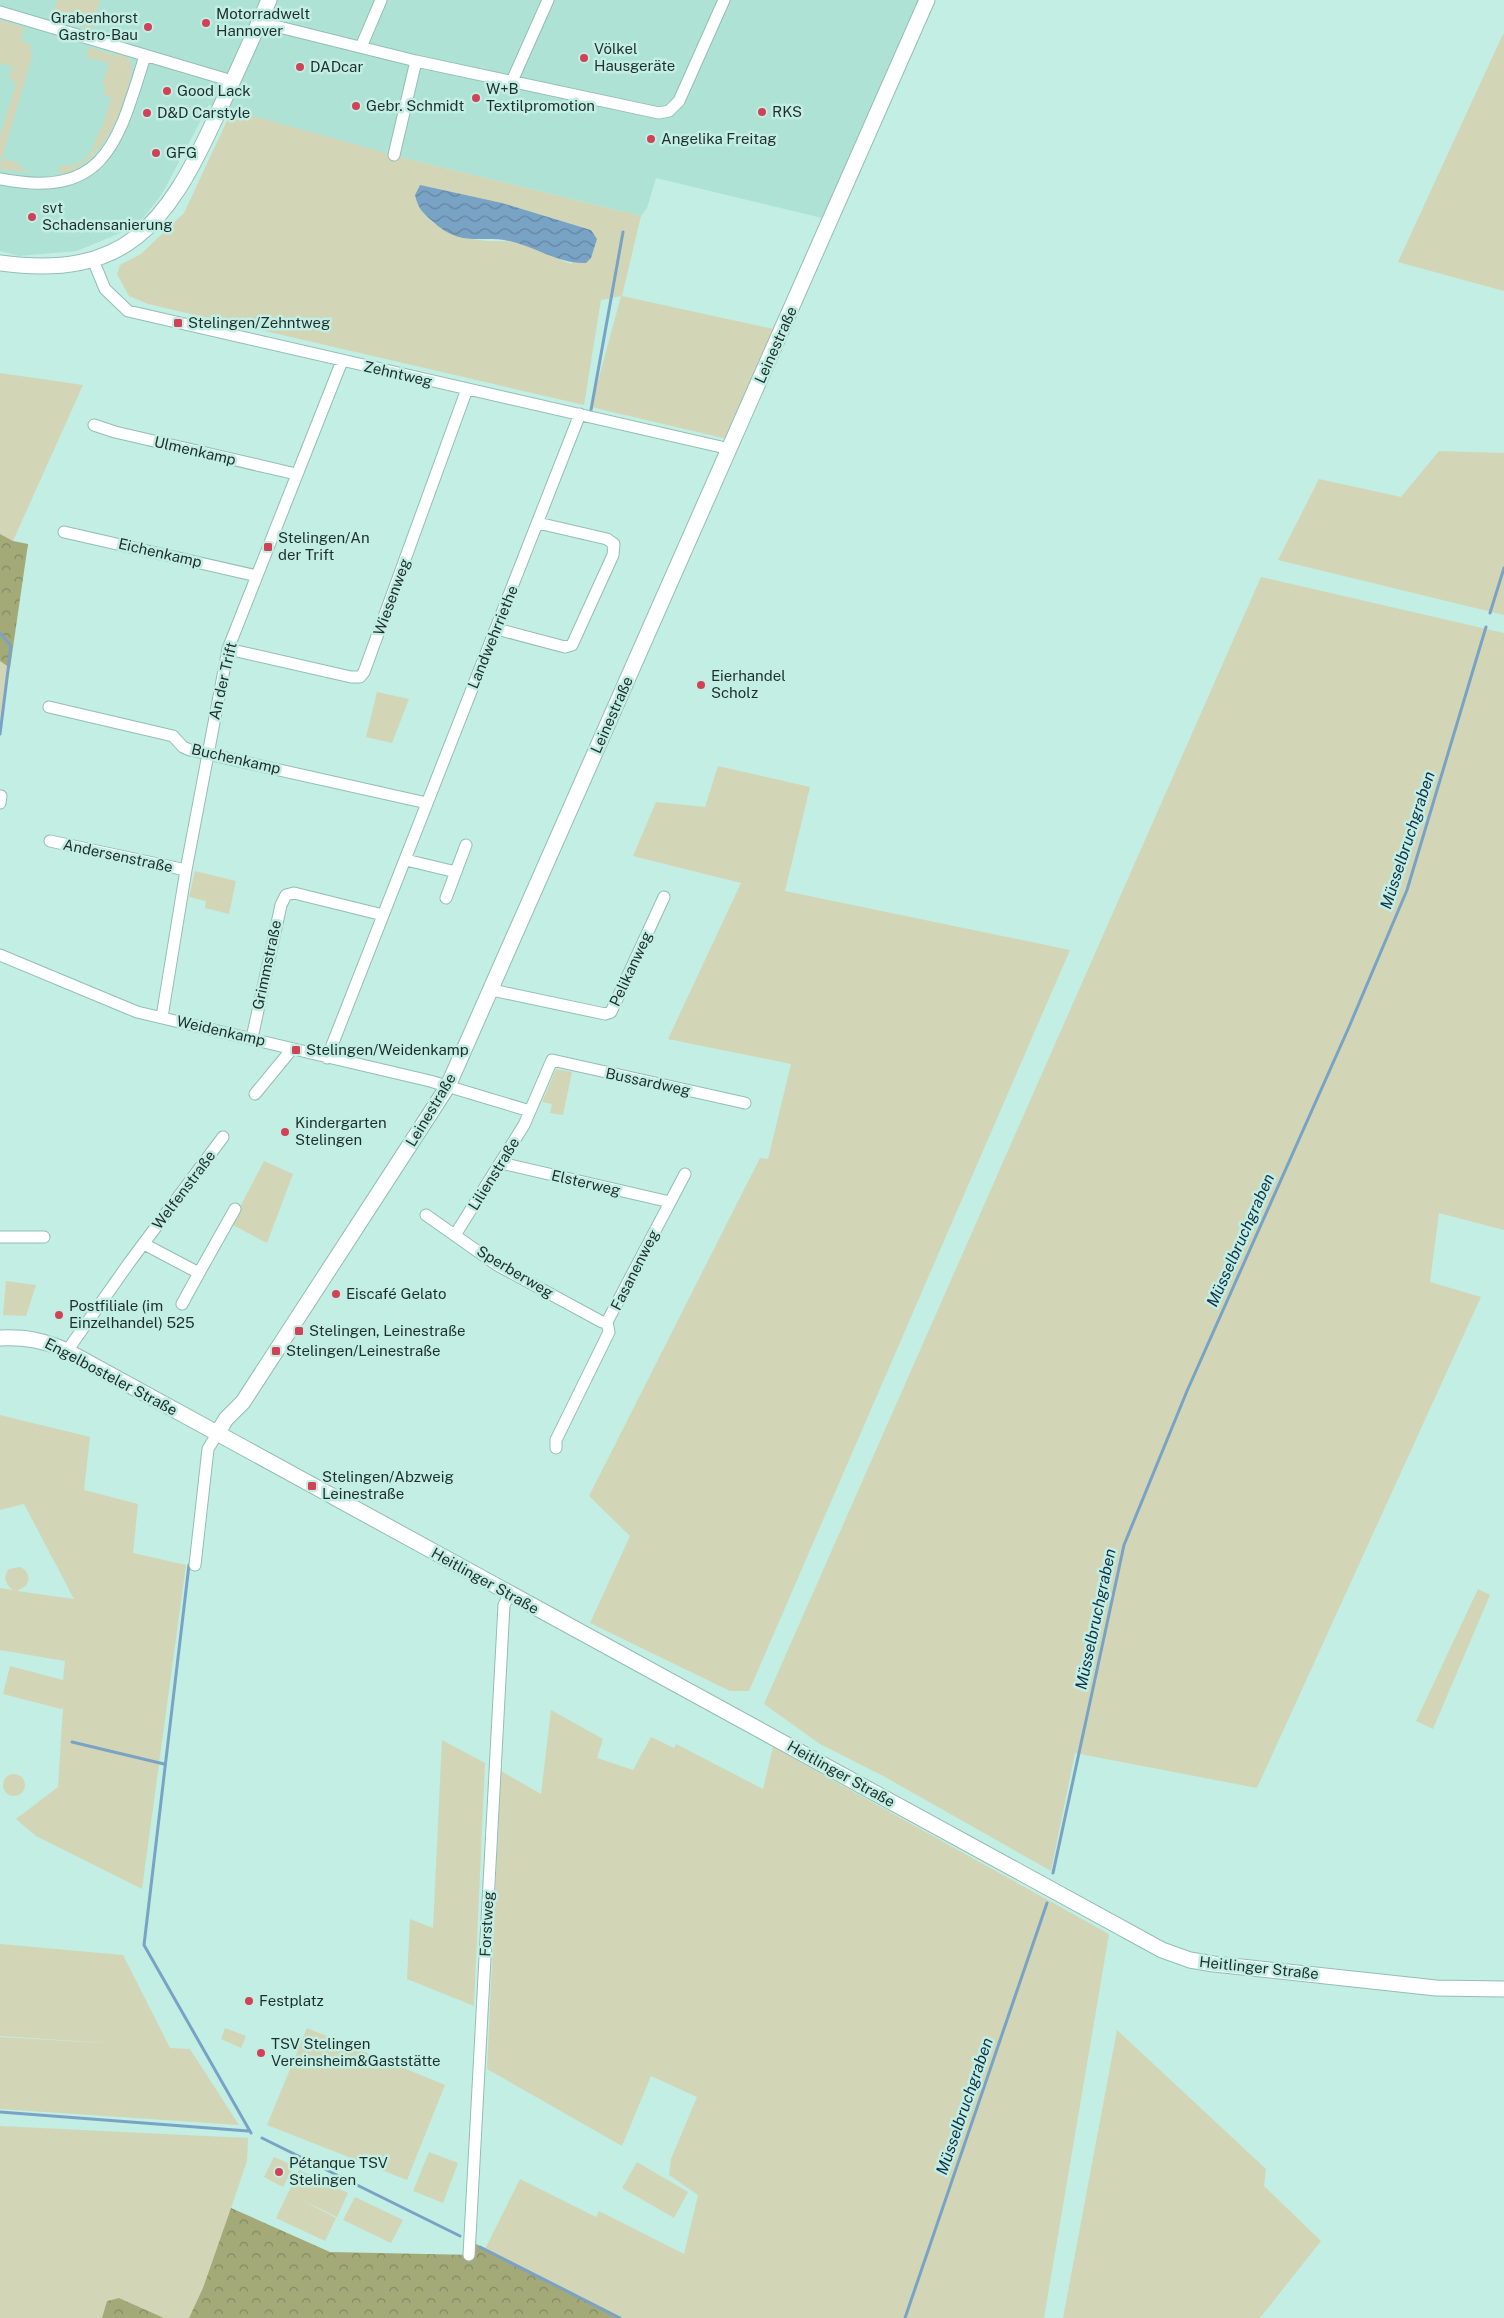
<svg xmlns="http://www.w3.org/2000/svg" width="1504" height="2318" font-family="'Public Sans',sans-serif">
  <style>
    .built { fill: #aee2d5 }
    .green { fill: #d2d6b7; fill-rule: evenodd }
    .forest { fill: url(#forest-crowns) }
    .water { fill: url(#water-waves) }
    .lines { fill: none; stroke-linecap: round; stroke-linejoin: round }
    .stream { stroke: #79a3c5; stroke-width: 3 }
    .street-casing { stroke: #93beb4; stroke-width: 13 }
    .secondary-casing { stroke: #93beb4; stroke-width: 17 }
    .street { stroke: #fff; stroke-width: 11 }
    .secondary { stroke: #fff; stroke-width: 15 }
    .poi-dot { fill: #d24257; stroke: #c2eee3; stroke-width: 2 }
    .labels { text-anchor: middle; stroke-width: 5; stroke-linejoin: round; paint-order: stroke }
    .poi-label { font-size: 15px; fill: #1f302c; stroke: #c2eee3; text-anchor: start }
    .street-label { font-size: 15px; fill: #1f302c; stroke: #c2eee3 }
    .water-label { font-size: 16px; font-style: italic; fill: #10314a; stroke: #c2eee3 }
  </style>
  <defs>
    <pattern id="forest-crowns" width="20" height="18" patternUnits="userSpaceOnUse" patternTransform="scale(1.25)"><rect width="20" height="18" fill="#a3a977"/><path d="M2 6a3 3 0 1 1 6 0M12 15a3 3 0 1 1 6 0" fill="none" stroke="#848a62"/></pattern>
    <pattern id="water-waves" width="16" height="10" patternUnits="userSpaceOnUse" patternTransform="scale(1.25)"><rect width="16" height="10" fill="#79a3c5"/><path d="M0 5q4-4 8 0t8 0" fill="none" stroke="#6385a0"/></pattern>
  </defs>
  <rect width="100%" height="100%" fill="#c2eee3"/>
  <!-- built -->
  <path class="built" d="M0,0H920L822,218L656,178L647,208L641,216L404,158L209,105L162,194L137,226L77,251L19,256L0,251Z"/>
  <!-- green -->
  <path class="green" d="M57,0H100L92,30L52,17Z
    M0,20L24,27L21,40L31,45L30,52L33,53L2,158L19,163L21,168L31,173L0,169L2,158H0V136L16,84L9,77L13,67L0,63Z
    M1503,34L1504,35V291L1398,262Z
    M89,47L117,56L118,52C127,55 132,61 132,71C123,110 104,164 61,174L58,171L61,166C66,165 71,166 77,164C91,159 96,141 100,128H102L111,98L104,95L106,86L102,85L109,63L86,57Z
    M232,110L404,158L641,216L622,296L773,329L727,439L591,407L621,296L601,300L584,405L148,304L129,296L117,274L120,265L141,254L184,213ZM415,195L502,203L591,230L571,264C552,257 533,245 513,242C502,240 490,242 479,240C452,236 421,223 415,195Z
    M0,373L83,385L13,541L0,534Z
    M1439,451L1504,453V615L1278,560L1319,479L1401,497Z
    M1261,577L1504,633V1230L1439,1213L1430,1282L1481,1297L1257,1788L1075,1753L1051,1871L885,1777L820,1744L764,1704Z
    M0,661L10,668L0,726Z
    M377,692L409,699L392,743L366,737Z
    M718,766L810,787L785,891L1070,950L749,1691H730L590,1623L630,1536L589,1496L760,1158L768,1159L791,1064L668,1039L741,883L633,856L656,802L705,807Z
    M195,871L236,881L229,914L205,908L206,901L189,897Z
    M556,1069L572,1072L563,1115L550,1113L552,1104L542,1102Z
    M264,1161L293,1174L267,1243L231,1224Z
    M6,1281L36,1285L26,1316L3,1315Z
    M0,1415L90,1437L84,1490L138,1504L133,1553L186,1565L142,1889L36,1836L16,1819L58,1787L63,1707L61,1709L3,1694L10,1666L63,1680L65,1661L0,1650V1588L13,1590C6,1585 2,1577 9,1569L20,1567C28,1570 31,1578 26,1586L17,1591L74,1599L24,1504L0,1510Z
    M1478,1589L1490,1595L1433,1729L1416,1721Z
    M551,1710L603,1739L597,1758L633,1770L651,1737L674,1748L676,1744L763,1789L773,1747L1109,1934L1044,2318H622L485,2249L520,2179L596,2217L599,2211L684,2254L698,2195L669,2175L671,2159L697,2097L651,2076L622,2146L487,2069L501,1771L541,1794Z
    M442,1740L485,1763L474,2006L407,1979L410,1919L433,1928Z
    M3 1785a11 11 0 1 1 22 0a11 11 0 1 1-22 0Z
    M0,1944L123,1955L170,2048L190,2049L239,2125L0,2109V2037L121,2044L0,2036Z
    M225,2028L246,2036L241,2048L221,2039Z
    M307,2028L445,2085L407,2180L267,2125Z
    M1117,2030L1266,2169L1264,2186L1321,2241L1260,2318H1063Z
    M0,2126L248,2138L247,2161L205,2285L189,2318H164L119,2298L107,2301L102,2318H0Z
    M429,2152L458,2163L443,2203L413,2191Z
    M274,2157L294,2166L283,2187L264,2177Z
    M637,2162L688,2192L674,2218L622,2188Z
    M299,2170L348,2193L337,2217L300,2199L336,2218L325,2241L276,2218Z
    M355,2197L403,2220L391,2243L343,2220Z"/>
  <!-- forest -->
  <path class="forest" d="M0,534L13,541L28,544L10,668L0,661Z
    M231,2208L330,2252L473,2255L476,2244L622,2318H189L203,2288Z
    M119,2298L164,2318H102L107,2301Z"/>
  <!-- water -->
  <path class="water" d="M420,185L502,203L591,230L597,239L591,258L586,263C561,264 541,250 517,243C482,232 464,251 431,220C422,212 418,208 415,195Z"/>
  <g class="lines">
    <!-- stream -->
    <path class="stream" d="M591,410L623,232
      M1490,613L1504,568
      M0,633L11,646L0,734
      M189,1565L144,1945L251,2133
      M72,1742L164,1764
      M1053,1873L1124,1545L1187,1391L1349,1027L1407,890L1486,627
      M0,2112L248,2131
      M262,2138L460,2236
      M480,2247L620,2318
      M905,2318L1047,1903"/>
    <defs>
      <path id="street" d="M0,12L232,81
        M259,22L416,61L659,113L669,111L679,101L724,0
        M361,47L381,0
        M512,81L548,0
        M394,155L416,61
        M0,179C107,200 118,141 145,56
        M93,260L105,289L128,311L730,449
        M94,425L115,432L296,474
        M64,532L257,576
        M497,629L565,647L572,645L613,555L614,544L607,539L538,523
        M228,649L351,677H360L364,672L467,389
        M49,707L173,736L183,747L190,750L427,803
        M0,803L1,796
        M50,841L186,870
        M406,860L456,872
        M446,898L466,845
        M0,955L137,1012L430,1081L530,1111
        M492,990L605,1014L611,1012L664,897
        M162,1017L186,870L228,649L342,361
        M252,1038L281,905L286,895L294,893L383,915
        M327,1058L580,414
        M255,1094L292,1049
        M501,1163L670,1202
        M426,1215L497,1265L602,1322H607
        M455,1235L524,1125L552,1060L745,1103
        M0,1237H44
        M144,1244L199,1273L235,1209
        M182,1304L199,1273
        M607,1322L685,1174
        M67,1351L129,1263L223,1137
        M556,1448V1440L609,1332L607,1322
        M195,1565L208,1449L217,1434
        M469,2255L504,1605L510,1594"/>
      <path id="secondary" d="M0,263C125,280 166,225 214,121C233,81 251,41 269,0
        M0,1338C25,1337 44,1340 67,1351L1162,1950L1190,1960L1214,1964L1436,1988L1504,1989
        M217,1434L226,1419L243,1402L448,1086L927,0"/>
    </defs>
    <!-- street casing -->
    <use href="#street" class="street-casing"/>
    <!-- secondary casing -->
    <use href="#secondary" class="secondary-casing"/>
    <!-- street -->
    <use href="#street" class="street"/>
    <!-- secondary -->
    <use href="#secondary" class="secondary"/>
  </g>
  <!-- markers -->
  <g class="poi-dot">
    <circle cx="206" cy="23" r="5"/>
    <circle cx="148" cy="27" r="5"/>
    <circle cx="584" cy="58" r="5"/>
    <circle cx="300" cy="67" r="5"/>
    <circle cx="167" cy="91" r="5"/>
    <circle cx="476" cy="98" r="5"/>
    <circle cx="356" cy="106" r="5"/>
    <circle cx="762" cy="112" r="5"/>
    <circle cx="147" cy="113" r="5"/>
    <circle cx="651" cy="139" r="5"/>
    <circle cx="156" cy="153" r="5"/>
    <circle cx="32" cy="217" r="5"/>
    <rect x="173" y="318" width="10" height="10" rx="2.5"/>
    <rect x="263" y="542" width="10" height="10" rx="2.5"/>
    <circle cx="701" cy="685" r="5"/>
    <rect x="291" y="1045" width="10" height="10" rx="2.5"/>
    <circle cx="285" cy="1132" r="5"/>
    <circle cx="336" cy="1294" r="5"/>
    <circle cx="59" cy="1315" r="5"/>
    <rect x="294" y="1326" width="10" height="10" rx="2.5"/>
    <rect x="271" y="1346" width="10" height="10" rx="2.5"/>
    <rect x="307" y="1481" width="10" height="10" rx="2.5"/>
    <circle cx="249" cy="2001" r="5"/>
    <circle cx="261" cy="2053" r="5"/>
    <circle cx="279" cy="2172" r="5"/>
  </g>
  <g class="labels">
    <!-- poi labels -->
    <g class="poi-label">
      <text x="216" y="19">Motorradwelt<tspan x="216" dy="17">Hannover</tspan></text>
      <text x="138" y="23" text-anchor="end">Grabenhorst<tspan x="138" dy="17">Gastro-Bau</tspan></text>
      <text x="594" y="54">Völkel<tspan x="594" dy="17">Hausgeräte</tspan></text>
      <text x="310" y="72">DADcar</text>
      <text x="486" y="94">W+B<tspan x="486" dy="17">Textilpromotion</tspan></text>
      <text x="177" y="96">Good Lack</text>
      <text x="366" y="111">Gebr. Schmidt</text>
      <text x="772" y="117">RKS</text>
      <text x="157" y="118">D&amp;D Carstyle</text>
      <text x="661" y="144">Angelika Freitag</text>
      <text x="166" y="158">GFG</text>
      <text x="42" y="213">svt<tspan x="42" dy="17">Schadensanierung</tspan></text>
      <text x="188" y="328">Stelingen/Zehntweg</text>
      <text x="278" y="543">Stelingen/An<tspan x="278" dy="17">der Trift</tspan></text>
      <text x="711" y="681">Eierhandel<tspan x="711" dy="17">Scholz</tspan></text>
      <text x="306" y="1055">Stelingen/Weidenkamp</text>
      <text x="295" y="1128">Kindergarten<tspan x="295" dy="17">Stelingen</tspan></text>
      <text x="346" y="1299">Eiscafé Gelato</text>
      <text x="69" y="1311">Postfiliale (im<tspan x="69" dy="17">Einzelhandel) 525</tspan></text>
      <text x="309" y="1336">Stelingen, Leinestraße</text>
      <text x="286" y="1356">Stelingen/Leinestraße</text>
      <text x="322" y="1482">Stelingen/Abzweig<tspan x="322" dy="17">Leinestraße</tspan></text>
      <text x="259" y="2006">Festplatz</text>
      <text x="271" y="2049">TSV Stelingen<tspan x="271" dy="17">Vereinsheim&amp;Gaststätte</tspan></text>
      <text x="289" y="2168">Pétanque TSV<tspan x="289" dy="17">Stelingen</tspan></text>
    </g>
    <!-- street labels -->
    <g class="street-label">
      <text transform="translate(776 345) rotate(-66)" y="5">Leinestraße</text>
      <text transform="translate(398 374) rotate(13)" y="5">Zehntweg</text>
      <text transform="translate(195 451) rotate(13)" y="5">Ulmenkamp</text>
      <text transform="translate(160 553) rotate(13)" y="5">Eichenkamp</text>
      <text transform="translate(392 597) rotate(-70)" y="5">Wiesenweg</text>
      <text transform="translate(493 637) rotate(-68)" y="5">Landwehrriethe</text>
      <text transform="translate(223 681) rotate(-77)" y="5">An der Trift</text>
      <text transform="translate(612 715) rotate(-66)" y="5">Leinestraße</text>
      <text transform="translate(236 759) rotate(13)" y="5">Buchenkamp</text>
      <text transform="translate(118 856) rotate(12)" y="5">Andersenstraße</text>
      <text transform="translate(267 965) rotate(-78)" y="5">Grimmstraße</text>
      <text transform="translate(631 969) rotate(-65)" y="5">Pelikanweg</text>
      <text transform="translate(221 1031) rotate(13)" y="5">Weidenkamp</text>
      <text transform="translate(648 1082) rotate(12)" y="5">Bussardweg</text>
      <text transform="translate(431 1110) rotate(-59)" y="5">Leinestraße</text>
      <text transform="translate(494 1174) rotate(-58)" y="5">Lilienstraße</text>
      <text transform="translate(586 1183) rotate(13)" y="5">Elsterweg</text>
      <text transform="translate(184 1190) rotate(-53)" y="5">Welfenstraße</text>
      <text transform="translate(635 1270) rotate(-63)" y="5">Fasanenweg</text>
      <text transform="translate(515 1272) rotate(31)" y="5">Sperberweg</text>
      <text transform="translate(111 1377) rotate(28)" y="5">Engelbosteler Straße</text>
      <text transform="translate(485 1581) rotate(29)" y="5">Heitlinger Straße</text>
      <text transform="translate(841 1774) rotate(29)" y="5">Heitlinger Straße</text>
      <text transform="translate(487 1924) rotate(-87)" y="5">Forstweg</text>
      <text transform="translate(1259 1968) rotate(6)" y="5">Heitlinger Straße</text>
    </g>
    <!-- water labels -->
    <g class="water-label">
      <text transform="translate(1407 840) rotate(-72)" y="6">Müsselbruchgraben</text>
      <text transform="translate(1240 1240) rotate(-66)" y="6">Müsselbruchgraben</text>
      <text transform="translate(1095 1619) rotate(-78)" y="6">Müsselbruchgraben</text>
      <text transform="translate(964 2106) rotate(-71)" y="6">Müsselbruchgraben</text>
    </g>
  </g>
</svg>
